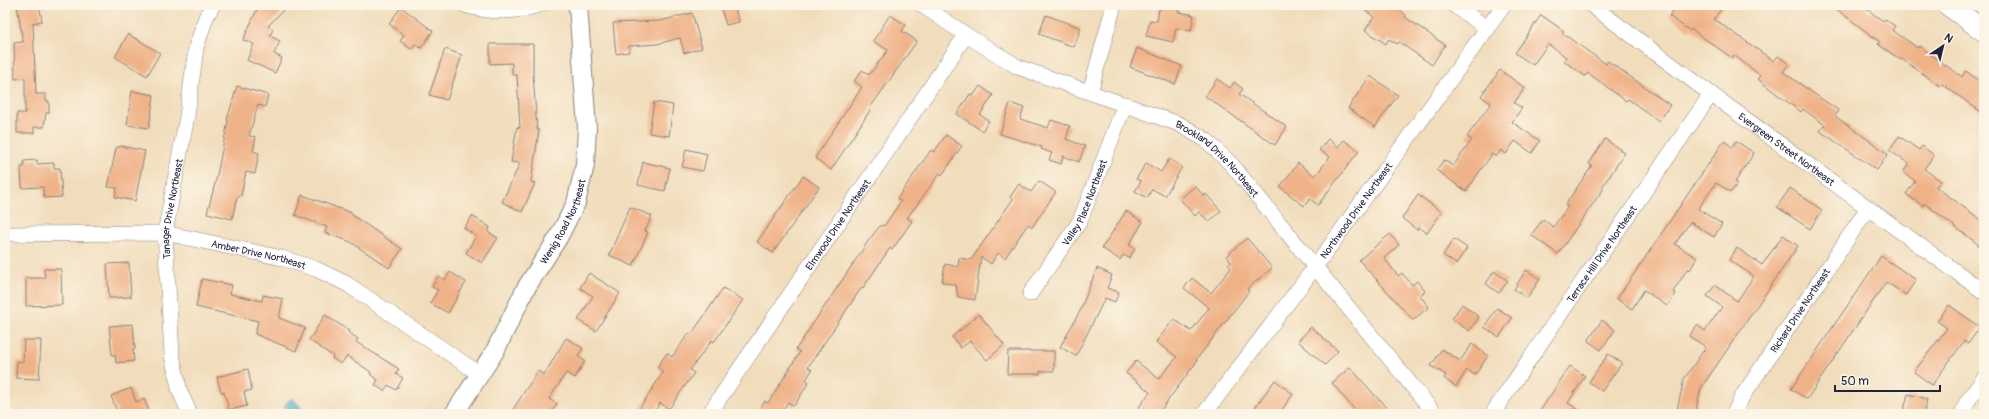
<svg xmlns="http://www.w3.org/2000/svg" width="1989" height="419" font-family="Pangolin,sans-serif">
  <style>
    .water { fill: url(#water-rules); stroke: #386884 }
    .building { fill: #f0b389 }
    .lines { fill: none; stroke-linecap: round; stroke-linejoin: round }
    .minor-casing { stroke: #8a807c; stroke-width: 16 }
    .tertiary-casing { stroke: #8a807c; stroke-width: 20 }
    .secondary-casing { stroke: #8a807c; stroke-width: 22 }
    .minor { stroke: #fff; stroke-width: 15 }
    .tertiary { stroke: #fff; stroke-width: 18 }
    .secondary { stroke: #fff; stroke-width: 21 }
    .labels { text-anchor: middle; stroke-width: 3; stroke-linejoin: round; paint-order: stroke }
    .street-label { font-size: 10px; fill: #22223b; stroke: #fcf5e5 }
  </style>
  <defs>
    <pattern id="water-rules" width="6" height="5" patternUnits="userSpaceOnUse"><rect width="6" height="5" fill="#4fadcd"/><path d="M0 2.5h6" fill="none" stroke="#418ca8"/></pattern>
  </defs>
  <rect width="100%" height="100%" fill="#fcf5e5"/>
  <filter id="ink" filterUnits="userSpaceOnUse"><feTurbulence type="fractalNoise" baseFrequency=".025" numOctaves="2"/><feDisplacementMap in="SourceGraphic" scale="8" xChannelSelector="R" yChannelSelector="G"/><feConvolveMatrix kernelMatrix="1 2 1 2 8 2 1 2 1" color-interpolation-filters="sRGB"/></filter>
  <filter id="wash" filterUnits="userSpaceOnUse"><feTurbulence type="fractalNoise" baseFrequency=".012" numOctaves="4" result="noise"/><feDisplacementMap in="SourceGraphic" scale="16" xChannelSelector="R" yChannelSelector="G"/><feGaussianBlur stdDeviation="0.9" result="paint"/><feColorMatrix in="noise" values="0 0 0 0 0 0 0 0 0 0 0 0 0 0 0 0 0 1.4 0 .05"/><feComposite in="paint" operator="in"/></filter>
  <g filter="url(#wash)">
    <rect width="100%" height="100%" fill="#f1ddbc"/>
    <!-- water -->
    <path class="water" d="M291,398L308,413V414H293L284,406Z"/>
    <g id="blocks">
      <!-- building -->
      <path class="building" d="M17,5H39L42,21L33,23L36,94H46V101H49V113H46L44,127H34V133H17V113H25V78L15,79L14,43L23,42Z
        M259,5H288L268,26L273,29L270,36L280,41L274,54L282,58L275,73L247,60L254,44L243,40Z
        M720,5H734L739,22L726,25Z
        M1162,5H1179L1178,12L1194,15L1191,31L1176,28L1173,42L1146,36L1150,20L1157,21L1159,9H1162Z
        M1358,5H1392L1406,15L1405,17L1445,45L1432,65L1399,42L1397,44L1389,39L1386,44L1365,30L1374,17Z
        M1677,5H1724L1714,19L1774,61L1778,56L1789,64L1783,72L1839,111L1835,116L1888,154L1877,170L1820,131L1825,125L1803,109L1801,112L1778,95L1758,79L1761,76L1734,55L1732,58L1691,29L1690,31L1669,16Z
        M1831,5H1861L1883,21L1885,19L1895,26L1892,30L1918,48L1919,46L1962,77L1966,71L1984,84V114L1942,84L1940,86L1902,59L1901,60L1878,44L1880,42Z
        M401,7L433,31L421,48L415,44L411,49L400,41L404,35L389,24Z
        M692,13L702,48L684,53L680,38L657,44L629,46V52L616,54L613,23L660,21Z
        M890,15L906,25L902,31L917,41L870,108L871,109L831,170L815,158L862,87L854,81L862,70L869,75L888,50L873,41Z
        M1046,15L1081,28L1074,47L1039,34Z
        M1541,15L1564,31L1562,33L1606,64L1608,61L1670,105L1659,121L1628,99L1626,101L1588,73L1585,76L1564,61L1566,57L1548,44L1533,65L1515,53Z
        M128,34L160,53L147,76L115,57Z
        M490,44H533V74L537,130H539L531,182L535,183L522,212L502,202L520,163L511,162L517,127L520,128L517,75H512V63L490,64Z
        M1137,48L1182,66L1175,84L1130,67Z
        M445,49L462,55L447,100L429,95Z
        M1500,70L1525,88L1514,103L1522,108L1512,122L1540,141L1532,153L1515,141L1506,154L1501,150L1496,157L1492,154L1466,191L1436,170L1444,160L1453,166L1472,140L1467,137L1491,103L1481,96Z
        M1370,76L1398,95L1375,127L1348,108Z
        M1217,79L1230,88L1234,82L1243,89L1239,94L1287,127L1275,145L1205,96Z
        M237,86L268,95L265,107L258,105L249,136L256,137L253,151L259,153L255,174L246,172L241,196L237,197L232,219L207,213L216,180L228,121L227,120Z
        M980,86L993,95L980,115L989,121L982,131L957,114L970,94L973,96Z
        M132,91L154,95L149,128L127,125Z
        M654,102L673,105L669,136L649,133Z
        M1010,103L1024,108L1020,119L1048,128L1051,120L1070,126L1066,139L1085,146L1079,162L1063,156L1061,164L1049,160L1052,153L1041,149L1042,147L1000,134Z
        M946,135L962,146L942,175L940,173L907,218L912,221L892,250L890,248L863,288L862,287L808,367L812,370L806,380L809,382L794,406L788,402L781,412L785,414H756L765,401L768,403L800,352L796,349L869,240L879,227L882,225L884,226L901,201L897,199L931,150L934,152Z
        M1899,136L1919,150L1922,146L1934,155L1924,169L1941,181L1936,187L1984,222V249L1924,203L1923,206L1906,194L1915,181L1903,172L1909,164L1889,150Z
        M1328,139L1338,147L1344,140L1359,151L1318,205L1310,199L1304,206L1280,187L1298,163L1315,176L1330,157L1319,150Z
        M1605,139L1625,153L1602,187L1604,188L1558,254L1531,235L1543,219L1553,227L1568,207L1565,205L1592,166L1589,164Z
        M1724,141L1732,147L1736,141L1754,153L1735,182L1737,184L1731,192L1716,183L1698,209L1722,224L1714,237L1690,222L1675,244L1697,258L1690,270L1688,268L1673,292L1676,294L1667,306L1644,290L1632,309L1617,299Z
        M121,146L145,151L135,201L115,197L117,188L108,187L116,148Z
        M686,149L707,154L703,171L682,167Z
        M1169,159L1182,167L1165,196L1152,189L1147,198L1135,191L1141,181L1136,179L1146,163L1161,172Z
        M37,160V164L54,163V168H60L62,197L44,198L43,187L22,188L21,167H24V161Z
        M643,162L670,168L665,191L638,185Z
        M803,176L819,187L773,253L757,242Z
        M1039,181L1056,192L1032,227L1028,224L1005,258L998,253L991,264L981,257L975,300L958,297L956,285L942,282L945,264L958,267L959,258L971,260L1013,199L1010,197L1019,184L1031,192Z
        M1195,186L1204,196L1206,194L1221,211L1209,222L1199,212L1195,216L1180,199Z
        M1790,188L1822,210L1810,229L1777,207Z
        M302,195L352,213V215L402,249L389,268L351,242L325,233L327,227L295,215Z
        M1418,195L1442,212L1427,233L1419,227L1417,230L1402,218Z
        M630,207L652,216L645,231L648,232L633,266L609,255Z
        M1126,211L1143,222L1129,245L1135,249L1129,258L1123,255L1120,260L1102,248Z
        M472,216L490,227L488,232L498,238L482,263L466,253L476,236L464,228Z
        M1390,234L1399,245L1384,258L1398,276L1402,273L1412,285L1417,281L1425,291L1420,296L1429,307L1413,320L1359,260Z
        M1783,235L1798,246L1701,388L1695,414H1676L1684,379L1706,347L1689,336L1697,325L1705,331L1722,307L1707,296L1715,285L1737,301L1754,276L1729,260L1737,248L1762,265Z
        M1247,238L1272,268L1247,289L1249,291L1196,360L1197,361L1158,414H1134L1150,392L1126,373L1136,361L1159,379L1177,357L1156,342L1174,319L1191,331L1209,308L1184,288L1192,278L1211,293L1231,268L1228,264L1231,262L1226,256Z
        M1454,239L1467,248L1456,264L1443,255Z
        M1881,256L1916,280L1906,295L1886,282L1807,399L1791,389Z
        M129,263L131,297L109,298L107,264Z
        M1097,268L1112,275L1107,288L1119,292L1115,302L1105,298L1076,356L1060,347L1080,311Z
        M44,269H61L62,305L26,306V278H45Z
        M1526,270L1540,279L1527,298L1514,289Z
        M1494,271L1508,281L1499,293L1486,284Z
        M450,272L466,282L448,313L430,303L438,290L432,287L438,276L445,280Z
        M589,273L620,293L596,331L578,320L593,296L580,288Z
        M202,279L232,285L230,294L262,301L263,295L283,299L279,318L305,328L296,351L255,334L258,321L196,307Z
        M723,288L743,300L714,342L712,340L690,370L694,373L669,409L660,403L653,414H648L640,408L663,372L657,367L667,353L672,357L689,333L691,335Z
        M1462,304L1479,317L1469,331L1452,319Z
        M1949,305L1980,327L1968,344L1964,341L1932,385L1914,372L1947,328L1937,321Z
        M1497,308L1512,318L1499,337L1484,327Z
        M979,314L1004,345L987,360L970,341L961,348L952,337Z
        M325,315L349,331L348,332L358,339L356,342L399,369L396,374L403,378L396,390L388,385L384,391L375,385L378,380L370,374L371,372L347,356L341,364L332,358L333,356L309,340Z
        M1602,320L1615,330L1601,350L1588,341Z
        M133,324L135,349H133L134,361L116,363L115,355H112L109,326Z
        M1311,327L1338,351L1325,365L1298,341Z
        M566,338L583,348L578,356L585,361L575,378L566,373L549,399L557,404L550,414H510L538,371L544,375Z
        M24,340H41L39,379L16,378L17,361L23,362Z
        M1472,344L1488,356L1475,375L1467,370L1456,387L1444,378L1446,375L1431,366L1442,349L1460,361Z
        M1008,351H1054V371H1040V374H1007Z
        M1608,354L1622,363L1602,391L1589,382Z
        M1570,366L1585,376L1568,403L1585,414H1538Z
        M1350,367L1379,400L1380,399L1392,414H1358L1332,383Z
        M248,369L252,390L244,392L247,406L229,410L224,392H221L217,377Z
        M1275,380L1293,394L1279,414H1259L1253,410Z
        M131,388L136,402L144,399L149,411L142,414H118L111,396Z
        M1908,394L1927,399L1924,414H1903Z"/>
    </g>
  </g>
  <g filter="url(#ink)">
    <use href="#blocks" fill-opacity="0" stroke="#8a807c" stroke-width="1"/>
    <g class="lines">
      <defs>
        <g id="minor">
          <path d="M465,5C492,13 512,13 539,5"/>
          <path id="s1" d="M922,5L966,35L1018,67L1179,124L1206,140L1232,165L1435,414"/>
          <path d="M1454,5L1488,29"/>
          <path id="s2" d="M1591,5L1711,94L1984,292"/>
          <path d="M1090,92L1114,5"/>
          <path id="s3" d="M5,234L165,233L282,258L316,269L347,284L481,375"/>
          <path id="s4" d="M1030,294L1080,221L1125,104"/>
          <path id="s5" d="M190,414L180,392L172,355L165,233L187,116L196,48L206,17L213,5"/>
          <path id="s6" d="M709,414L966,35"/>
          <path id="s7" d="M1204,414L1315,267L1504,5"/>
          <path id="s8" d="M1492,414L1711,94"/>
          <path id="s9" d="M1734,414L1742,397L1868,208"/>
          <path d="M1962,414L1967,402L1984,378"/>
        </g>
        <g id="tertiary">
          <path id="s10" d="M454,414L495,351L526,288L558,238L576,203L585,165L587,128L578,5"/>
        </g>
        <path id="secondary" d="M1948,5L1984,31"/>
      </defs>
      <!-- minor casing -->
      <use href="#minor" class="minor-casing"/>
      <!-- tertiary casing -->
      <use href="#tertiary" class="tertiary-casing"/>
      <!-- secondary casing -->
      <use href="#secondary" class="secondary-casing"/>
      <!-- minor -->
      <use href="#minor" class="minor"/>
      <!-- tertiary -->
      <use href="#tertiary" class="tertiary"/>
      <!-- secondary -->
      <use href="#secondary" class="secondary"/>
    </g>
  </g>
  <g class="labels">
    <!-- street labels -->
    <g class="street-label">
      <text dy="4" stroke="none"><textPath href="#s2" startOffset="243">Evergreen Street Northeast</textPath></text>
      <text dy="4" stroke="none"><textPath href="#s1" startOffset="337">Brookland Drive Northeast</textPath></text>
      <text dy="4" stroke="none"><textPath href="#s4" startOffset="107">Valley Place Northeast</textPath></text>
      <text dy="4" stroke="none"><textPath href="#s5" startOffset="209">Tanager Drive Northeast</textPath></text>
      <text dy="4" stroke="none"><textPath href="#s7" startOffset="254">Northwood Drive Northeast</textPath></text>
      <text dy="4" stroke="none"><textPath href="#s10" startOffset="222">Wenig Road Northeast</textPath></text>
      <text dy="4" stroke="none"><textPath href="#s6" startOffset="229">Elmwood Drive Northeast</textPath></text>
      <text dy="4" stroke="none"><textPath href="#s8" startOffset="194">Terrace Hill Drive Northeast</textPath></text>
      <text dy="4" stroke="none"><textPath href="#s3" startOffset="256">Amber Drive Northeast</textPath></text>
      <text dy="4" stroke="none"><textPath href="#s9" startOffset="123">Richard Drive Northeast</textPath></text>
    </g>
  </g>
  <!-- margin -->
  <rect width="1989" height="419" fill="none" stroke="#fcf5e5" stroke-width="20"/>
  <!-- north arrow -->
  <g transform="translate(1943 46) rotate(35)" stroke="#fcf5e5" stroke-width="3" paint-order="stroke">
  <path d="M0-3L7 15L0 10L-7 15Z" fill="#22223b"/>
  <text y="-6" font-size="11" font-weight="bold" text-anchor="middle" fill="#22223b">N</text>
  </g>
  <!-- scale -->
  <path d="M1835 385v6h105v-6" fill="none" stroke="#22223b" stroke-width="2"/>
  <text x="1841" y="385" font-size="12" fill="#22223b" stroke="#fcf5e5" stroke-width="3" paint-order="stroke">50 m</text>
</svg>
